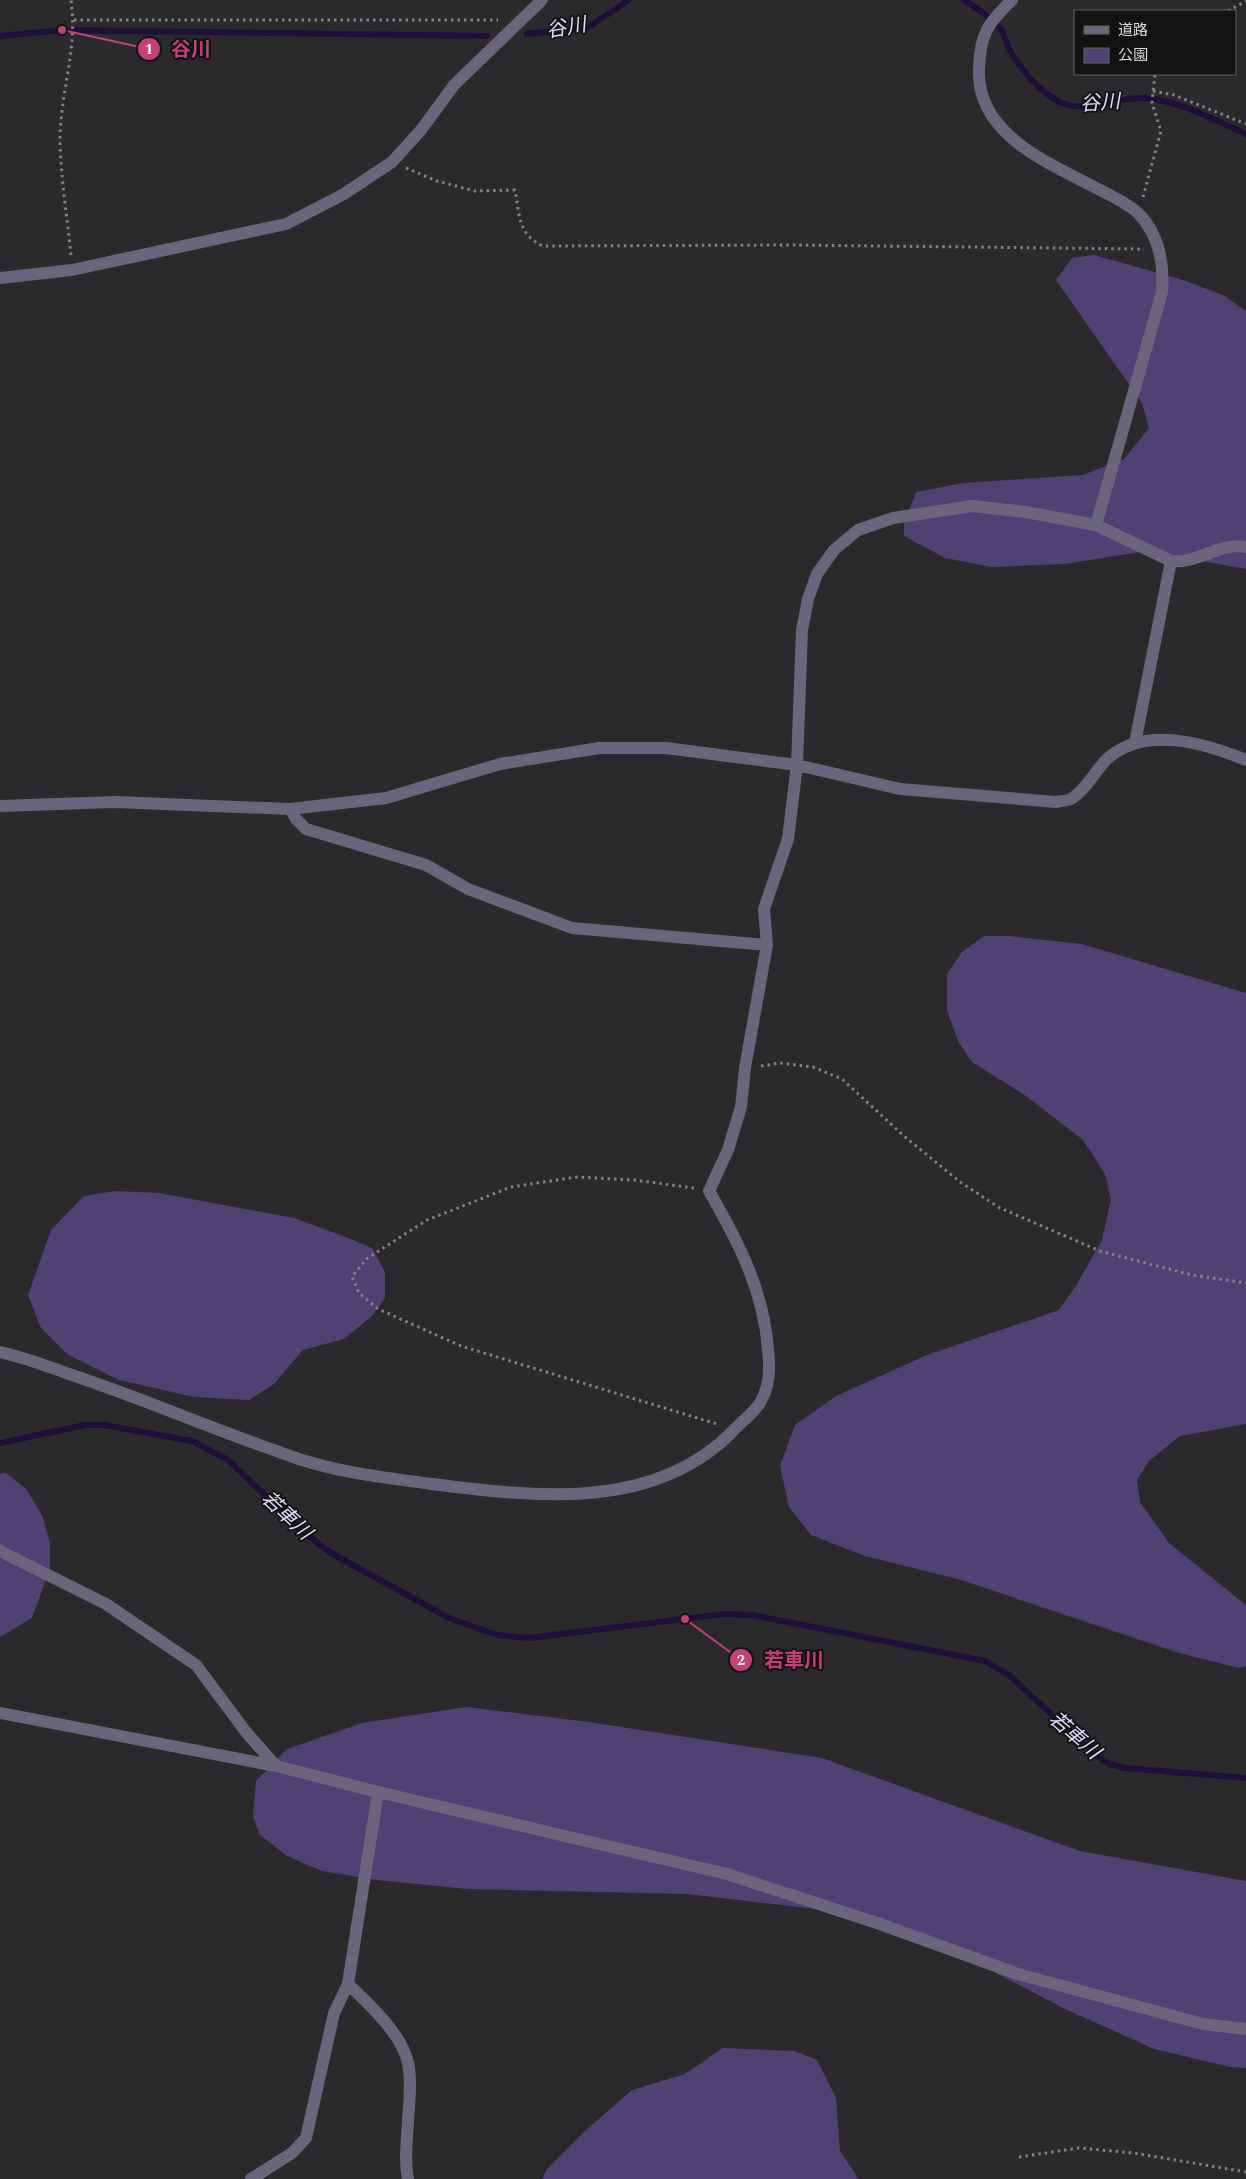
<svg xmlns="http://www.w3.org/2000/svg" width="1246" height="2179" font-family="Spectral,'Noto Sans JP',serif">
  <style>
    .green { fill: #4f4173 }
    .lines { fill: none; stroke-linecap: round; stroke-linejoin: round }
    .stream { stroke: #1f0e3c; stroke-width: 6 }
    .path { stroke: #838385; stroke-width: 3; stroke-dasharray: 2.5 4; stroke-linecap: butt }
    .minor { stroke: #6a657c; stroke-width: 12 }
    .labels { text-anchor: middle; stroke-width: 4; stroke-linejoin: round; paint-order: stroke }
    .water-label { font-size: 20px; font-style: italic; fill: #e4ddfe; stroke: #121213 }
    .leader { fill: none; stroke: #c73f75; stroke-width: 2 }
    .callout-dot { fill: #c73f75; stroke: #121213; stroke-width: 2 }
    .mark-label { font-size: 15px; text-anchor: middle; font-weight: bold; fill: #fff }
    .callout-label { font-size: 20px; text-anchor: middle; font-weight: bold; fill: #c73f75; stroke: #121213; stroke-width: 4; stroke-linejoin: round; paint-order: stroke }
  </style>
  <rect width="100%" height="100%" fill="#2a292c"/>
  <!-- green -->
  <path class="green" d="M1094,255L1183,280L1223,295L1246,311V569L1146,551L1065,564L992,567L945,558L904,536V524L916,492L963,483L1083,475L1124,459L1149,428L1142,403L1056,280L1072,258Z
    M984,936H1009L1082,944L1246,993V1424L1180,1436L1149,1461L1137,1480L1140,1502L1169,1543L1246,1605V1666L1239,1668L1179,1653L958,1579L865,1556L811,1535L789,1507L780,1466L795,1425L836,1396L927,1355L1059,1310L1077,1284L1102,1240L1111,1199L1105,1174L1083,1140L1026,1096L972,1062L959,1043L947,1011V974L962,952Z
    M115,1191L159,1193L294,1218L343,1236L372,1248L385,1272V1298L372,1316L344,1339L303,1350L274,1384L249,1400L194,1397L119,1380L67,1354L41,1328L28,1295L51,1230L84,1196Z
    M6,1473L26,1489L42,1515L50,1543V1569L32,1618L0,1637V1474Z
    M466,1707L589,1722L822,1758L1080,1851L1246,1881V2068L1230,2067L1154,2049L1063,2008L939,1943L816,1909L687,1894L467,1889L376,1880L322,1871L287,1856L259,1834L253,1815L256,1781L287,1749L362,1723Z
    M723,2048L795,2051L817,2060L836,2098L840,2151L859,2179H542L547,2169L585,2131L632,2090L685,2074Z"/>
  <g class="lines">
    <!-- stream -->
    <path class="stream" d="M964,0C975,7 995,20 1002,31C1005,36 1006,43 1009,49C1021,70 1040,93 1062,103C1088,114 1119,96 1145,98C1181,101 1214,120 1246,134
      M527,34L587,28L629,0
      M0,36L62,30L487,36
      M0,1443L85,1425H104L192,1441L228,1460L306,1534L331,1553L449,1618L497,1635L529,1638L723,1614L752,1615L985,1661L1009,1675L1095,1755L1110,1764L1125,1768L1246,1778"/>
    <!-- path -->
    <path class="path" d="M1228,11L1246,1
      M74,20H498
      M1153,91L1174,95L1246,124
      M406,168L437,181L475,191L515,190C520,215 517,234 543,246L790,245L1144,249
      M1143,197L1161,131L1152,103L1155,74
      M71,255C67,217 61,179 60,141C60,92 78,49 71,0
      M761,1066L780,1063L813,1067L842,1079L904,1136L960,1182L1000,1208L1100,1251L1192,1275L1246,1283
      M694,1188L634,1180L577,1177L511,1187L427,1220L366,1259L352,1277L359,1293L378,1309L461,1346L717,1424
      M1019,2157L1079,2148L1134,2153L1246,2172"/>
    <!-- minor -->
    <path class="minor" d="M1012,0C988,23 980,34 979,69C976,137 1054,165 1104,192C1115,198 1130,205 1139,214C1160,236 1164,264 1162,292L1096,525
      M0,278L72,270L286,224L344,194L392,162L421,130L454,85L542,0
      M1135,743L1171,561
      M0,806L115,802L290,809L386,798L500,764L599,748H666L797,765L900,789L1056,802C1060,801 1067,801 1071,799C1086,790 1095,771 1107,759C1145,725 1204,743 1246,760
      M290,809L296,819L306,829L426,865L468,889L572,928L767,945
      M0,1352C24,1357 47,1366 69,1374C147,1400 222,1433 299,1459C342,1473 388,1478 432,1484C534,1497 654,1512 733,1431C741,1422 755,1412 761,1401C770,1386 770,1366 768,1350C764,1291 738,1241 709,1191L728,1150L741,1107L745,1068L767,945L764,909L788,839L797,765L802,630L808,599L817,574L834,550L858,530L893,518L972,506L1026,512L1096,525L1171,561C1197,564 1220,542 1246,547
      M0,1551L106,1604L196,1665L246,1732L276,1766
      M0,1713L276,1766L378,1792L727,1874L880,1924L1018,1974L1203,2024L1246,2029
      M348,1984C369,2004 402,2034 408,2063C412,2082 409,2103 408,2121C407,2141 404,2160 408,2179
      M251,2179L292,2153L306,2138L334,2013L348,1984L378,1792"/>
  </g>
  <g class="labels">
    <!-- water labels -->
    <g class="water-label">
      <text transform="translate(566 27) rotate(-10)" y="7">谷川</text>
      <text transform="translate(1100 102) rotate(-4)" y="7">谷川</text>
      <text transform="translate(287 1515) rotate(43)" y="7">若車川</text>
      <text transform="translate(1075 1735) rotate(41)" y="7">若車川</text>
    </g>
  </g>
  <!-- callouts -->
  <path class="leader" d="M62 30L149 49M685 1619L741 1660"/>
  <g class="callout-dot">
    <circle cx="62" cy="30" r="5"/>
    <circle cx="685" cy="1619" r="5"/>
    <circle cx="149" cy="49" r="12"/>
    <circle cx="741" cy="1660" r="12"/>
  </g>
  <g class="mark-label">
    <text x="149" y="54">1</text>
    <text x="741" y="1665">2</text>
  </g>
  <g class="callout-label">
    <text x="191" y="56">谷川</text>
    <text x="794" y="1667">若車川</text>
  </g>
  <!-- legend -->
  <rect x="1074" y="10" width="162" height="65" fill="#121213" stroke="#626264"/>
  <rect x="1084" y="26" width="25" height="8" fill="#6a657c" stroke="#626264"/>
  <text x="1118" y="35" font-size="15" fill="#dbdbdd">道路</text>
  <rect x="1084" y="48" width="25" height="15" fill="#4f4173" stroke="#626264"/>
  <text x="1118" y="60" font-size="15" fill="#dbdbdd">公園</text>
</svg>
